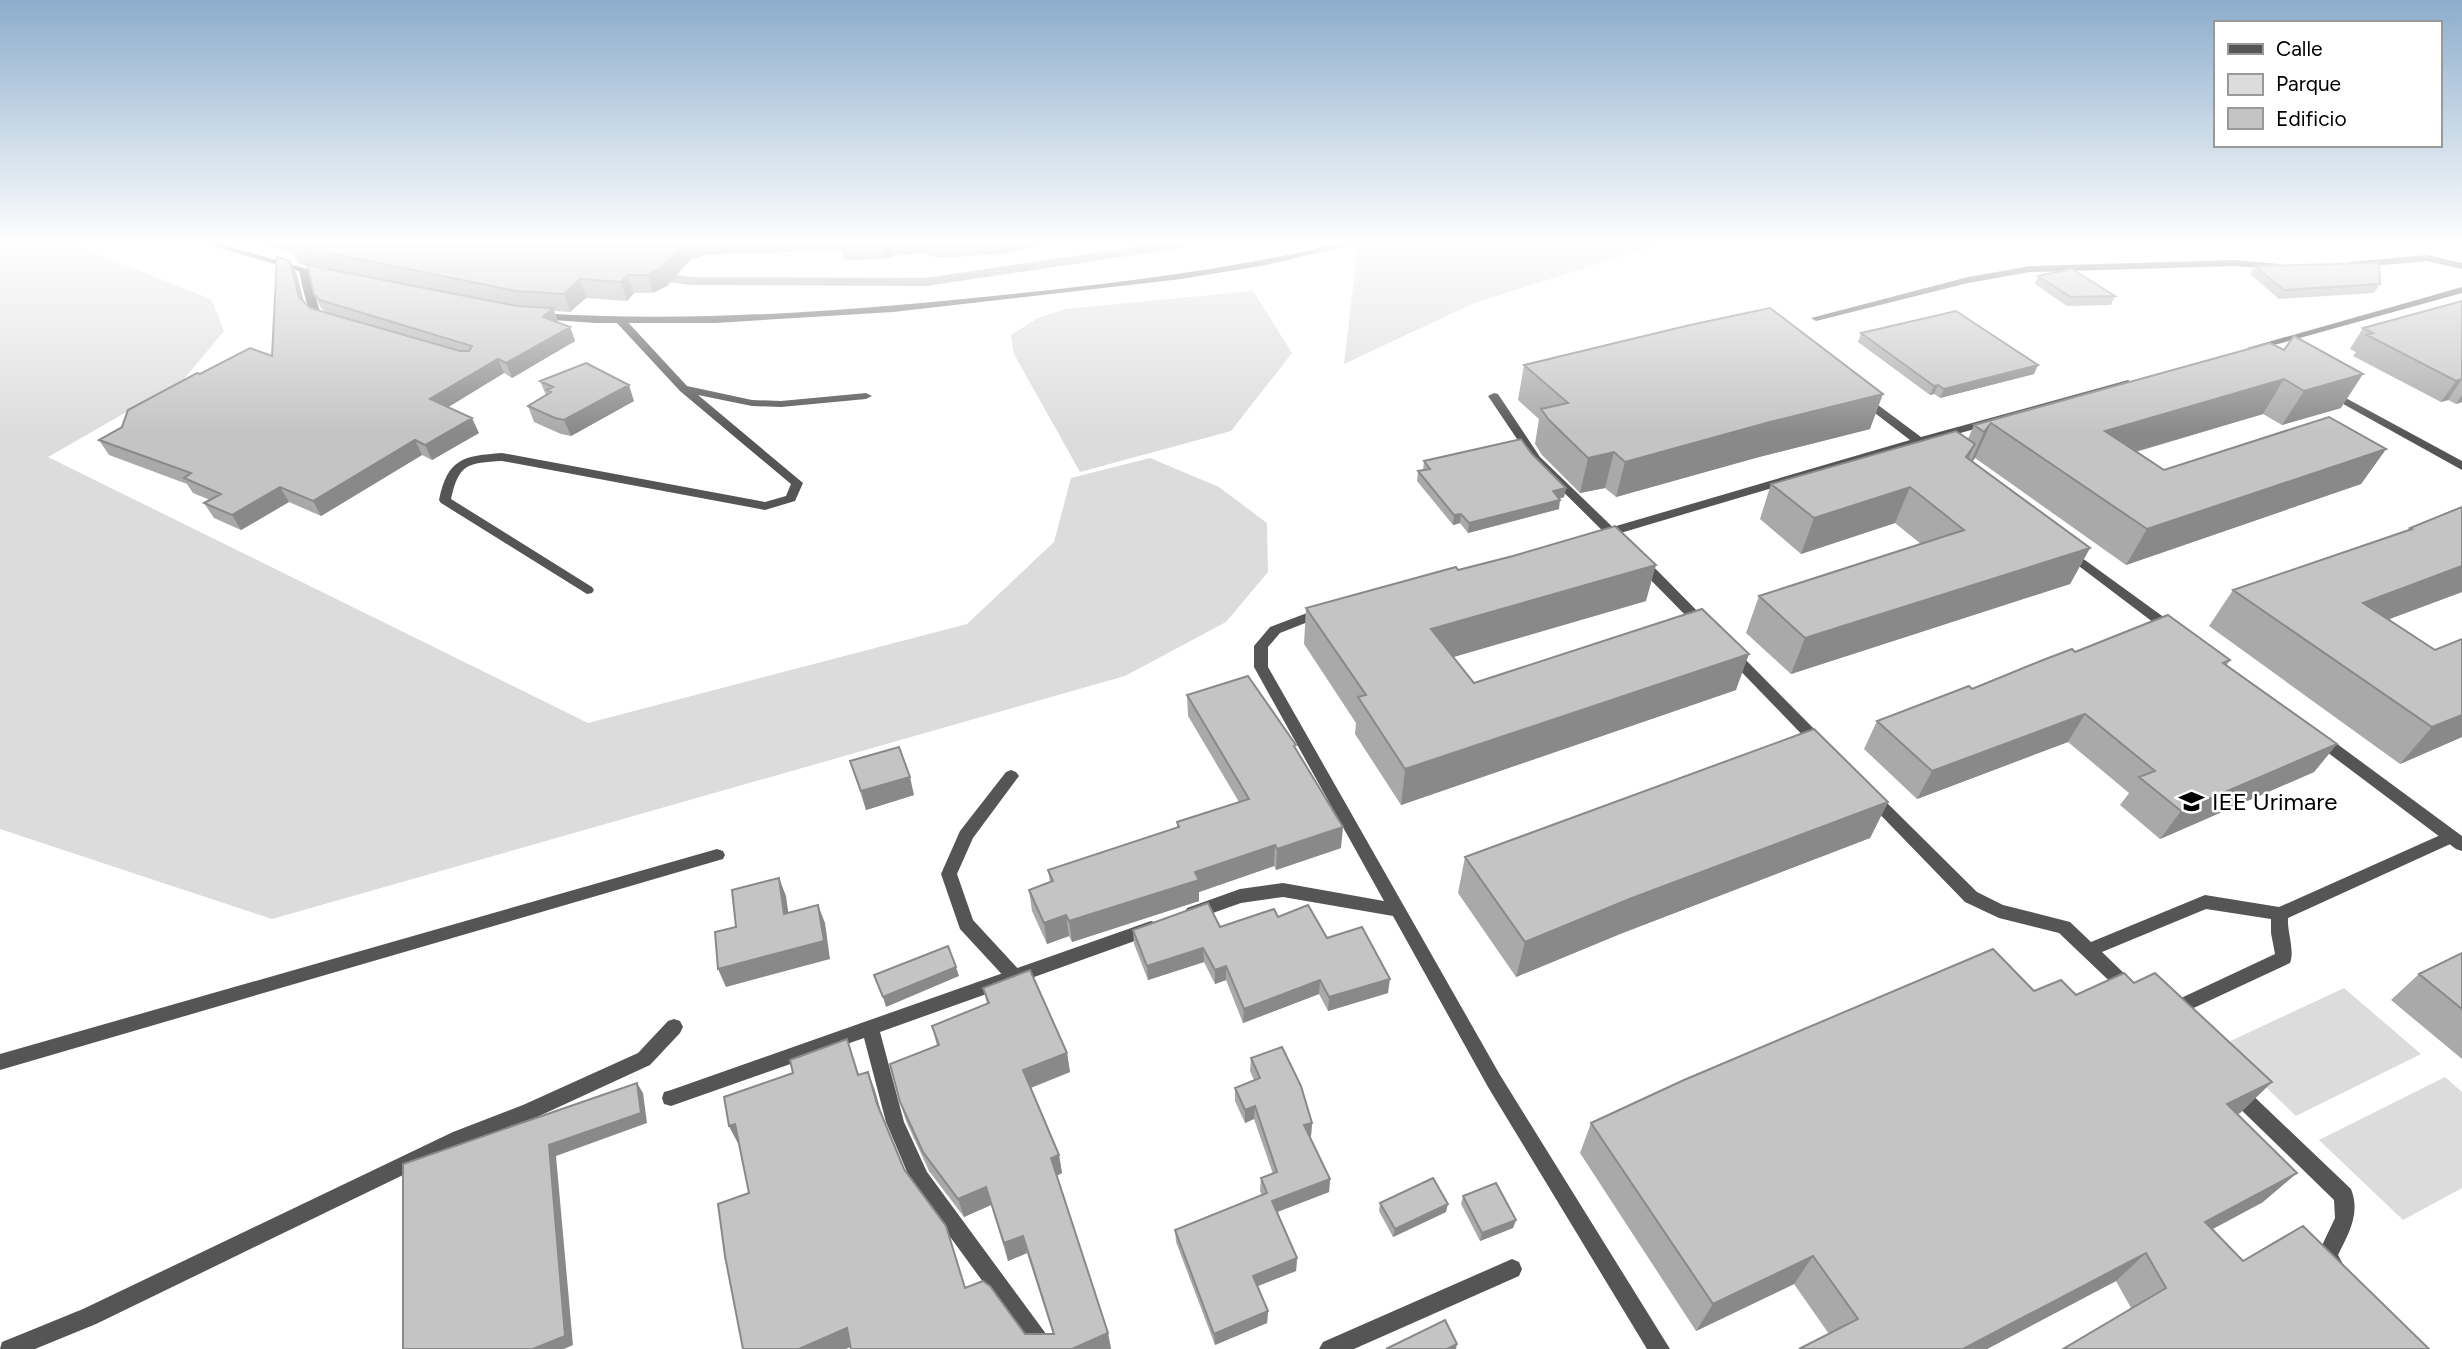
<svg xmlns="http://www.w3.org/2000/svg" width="2462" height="1349" font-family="Figtree,sans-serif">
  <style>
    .green { fill: #dcdcdc }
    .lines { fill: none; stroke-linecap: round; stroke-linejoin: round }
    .stream { stroke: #a3a3a3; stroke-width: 8 }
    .service { fill: #555; fill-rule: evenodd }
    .pedestrian { fill: #555; fill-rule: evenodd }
    .minor { fill: #555; fill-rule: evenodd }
    .wall { fill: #a9a9a9 }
    .shaded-wall { fill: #898989 }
    .building { fill: #c4c4c4; stroke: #898989; stroke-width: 2 }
    .labels { text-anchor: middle; stroke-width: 5; stroke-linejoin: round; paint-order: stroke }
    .poi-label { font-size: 24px; fill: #000; stroke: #fff; text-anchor: start }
  </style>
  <rect width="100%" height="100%" fill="#fff"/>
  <!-- green -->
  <path class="green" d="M0,244H73L211,299L224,331L184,379L48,457L588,723L967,624L1054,542L1071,478L1150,458L1219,487L1267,523L1268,572L1226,622L1125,676L272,919L0,829Z
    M1358,244H1661L1474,303L1344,364Z
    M1253,291L1292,353L1231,431L1080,472L1014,354L1011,335L1038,318L1065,309Z
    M2344,988L2421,1054L2296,1116L2222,1045Z
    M2445,1077L2462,1092V1188L2403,1220L2319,1140Z"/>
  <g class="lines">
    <!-- stream -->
    <path class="stream" d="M660,277L691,281L926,282L1181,244"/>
    <!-- service -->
    <path class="service" d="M2427,255L2462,263V269L2427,261L2349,268L2344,265L2349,262Z
      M2235,260L2280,264L2285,267L2280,270L2235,266L2030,272L1968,283L1816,321L1811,318L1968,277L2030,266Z
      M301,269L309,271L319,309L332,318V322C306,324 304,290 299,271Z
      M620,317L624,318L687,386L752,400L781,401L866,393L872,396L866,399L781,407L752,406L698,395L803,483L795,501L765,510L502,461C468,463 459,463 451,499L592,587L594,590L592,593L587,594L441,503L439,500C448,458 463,456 502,453L765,502L786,496L791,484L680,391L616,322L615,320Z
      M1011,770L1016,772L1019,776L973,838L957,874L973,920L1021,972L1024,977L1021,982L1015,984L1009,982L960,929L941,874L960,831L1006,772Z
      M717,849L723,851L725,855L723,859L0,1070V1054Z
      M674,1019L680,1021L683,1027L680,1033L650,1065L537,1117L467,1144L96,1324L35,1349H0L2,1342L83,1309L453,1132L523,1105L638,1053L668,1021Z"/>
    <!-- pedestrian -->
    <path class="pedestrian" d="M2331,390L2462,461V470L2327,395V391Z
      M1494,393L1498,394L1540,457L1625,539L1627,542L1625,545H1617L1532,461L1488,396Z
      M1640,557L1645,558L1709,623L1711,626L1709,629H1699L1635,564L1634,561L1635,558Z
      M1731,648L1736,650L1825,740L1827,744L1825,748H1815L1726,656L1724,653L1726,650Z
      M1871,790L1876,792L1977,892L2003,905L2070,922L2091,942L2205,895L2279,907L2445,833L2451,831L2457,833L2459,837L2457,841L2288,918C2287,932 2295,951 2290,963L2170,1019L2164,1016L2161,1011L2164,1006L2275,954L2271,933V919L2206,909L2102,952L2134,983L2137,988L2134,993L2128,995L2122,993L2059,933L1999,918L1965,902L1866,800L1863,796L1866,792Z
      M2236,1084L2243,1086L2351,1189C2361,1214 2348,1234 2338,1255L2344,1266L2341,1273L2334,1276C2325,1272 2320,1267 2316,1258L2335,1218L2334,1200L2229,1098L2227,1092L2229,1086Z"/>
    <!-- minor -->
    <path class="minor" d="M205,244H221L331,276L323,278Z
      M1337,244H1355L1266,265L1181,279L893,312L715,323H596L538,319L533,316L538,313C694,323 848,311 1003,295C1115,283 1227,270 1337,244Z
      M2462,287V293L2256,350L2252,351L2247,348Z
      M2128,380L2133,383L2132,385L1928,442L1930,445L1928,447L1924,448L1917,445L1607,537L1603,538L1597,534L1599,531L1910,440L1858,400V396H1866L1921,437Z
      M2067,547L2176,626L2178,629L2176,632H2166L2063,554L2061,551Z
      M1323,607L1330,611L1328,614L1280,633L1268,647V667L1500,1075L1670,1349H1647L1488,1087L1393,916L1283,897L1241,903L1193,920L1187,918L1185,913L1187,908L1240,889L1283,883L1384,901L1254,667V646L1270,627Z
      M2320,734L2325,735L2462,836V851L2456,849L2315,743L2313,739L2315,735Z
      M1151,921L1157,923L1159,928L1157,933L880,1032L904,1122L927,1172L1052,1342L1056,1349H1032L913,1186L886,1122L864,1038L671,1106L664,1104L662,1098L664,1092L671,1090Z
      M1512,1259L1519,1262L1522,1269L1519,1276L1354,1349H1319L1323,1342Z"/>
  </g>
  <!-- wall -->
  <path class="wall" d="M261,244H1040V245L1001,254L938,258L922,253L893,256L884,259L844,260L840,250L705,255L691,259L667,286L653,293H634L627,301L586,298L570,312L554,311L558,322L570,327L575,341L512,378L504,373L448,407L479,433L432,460L422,455L321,516L289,502L241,530L214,518L204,503L210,500L193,493L187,484L109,455L99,440L122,427L200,374L272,356L297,275L304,302L310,308L327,313L321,308L314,294L307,266L298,263L293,252Z
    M2255,266L2380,284L2374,293L2279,299L2250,274Z
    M2038,276L2115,296L2111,305L2067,306L2035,284Z
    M2462,301V402L2456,404L2448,400L2441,402L2353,356L2356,352L2350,349L2363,328Z
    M1861,333L2038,365L2034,374L1940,398L1934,394L1930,395L1858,342Z
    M2284,350L2341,408L2282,425L2263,414L2136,452L2164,470L2386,449L2361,484L2126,565L1975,458L1972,461L2090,548L2070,584L1791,674L1746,633L1759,596L1921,544L1895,523L1801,554L1760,519L1771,484L1968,439L1974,425Z
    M1524,365L1870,429L1759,457L1616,497L1605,488L1580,493L1542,455L1535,444L1539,419L1518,400Z
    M540,381L634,401L571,436L561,434L534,422L528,406L546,395Z
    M1532,454L1566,488L1564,497L1559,499V509L1468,533L1460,523L1453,525L1417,481L1418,471L1423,470L1424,461Z
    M2462,507V592L2389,619L2435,650L2462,639V737L2400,764L2209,626L2233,590L2408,530L2410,528Z
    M1458,570L1646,601L1453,657L1474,683L1736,690L1401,805L1355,734L1356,723L1304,644L1306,608Z
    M2075,652L2230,660L2227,665L2337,744L2314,772L2160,839L2120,805L2129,793L2068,742L1917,799L1864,749L1877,721L1972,689Z
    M1187,695L1296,750L1341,848L1276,870L1274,866L1199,892V901L1072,942L1069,936L1047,944L1032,911L1029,890L1050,882L1048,870L1177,828V822L1239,802L1188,716Z
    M850,761L914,795L866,810Z
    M1888,802L1870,838L1620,934L1516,977L1458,893L1465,857Z
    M1278,917L1327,938L1388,993L1328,1011L1319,994L1243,1023L1226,980L1215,984L1204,962L1148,980L1134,944L1133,930L1220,927Z
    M2462,953V1059L2391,1000L2419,974Z
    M2134,983L2272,1082L2240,1113L2237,1114L2263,1202L2213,1229L2243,1261L2429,1349L2131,1308L2116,1281L1987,1349H1799L1829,1334L1794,1284L1696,1331L1580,1153L1591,1123L2034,991L2076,995Z
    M983,988L1067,1053L1070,1072L1031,1088L1059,1155L1062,1173L1056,1176L1108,1333L1111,1349H851L749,1193L739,1145L729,1126L854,1059L859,1075L868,1072L875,1091L882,1115L904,1169L966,1288L1025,1334H1053L1027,1253L1008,1261L991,1205L964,1217L929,1171L906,1121L900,1102L937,1046L932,1026L987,1004Z
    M1251,1058L1312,1123L1311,1136L1309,1137L1330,1179L1329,1192L1277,1212L1297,1258L1296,1271L1257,1286L1268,1311L1267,1323L1215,1345L1176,1242L1175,1230L1262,1195L1260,1191L1261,1178L1273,1174L1254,1119L1245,1123L1235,1101V1088L1254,1080L1250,1071Z
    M1463,1196L1516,1220L1513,1228L1480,1241L1461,1204Z
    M1380,1203L1446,1212L1393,1237L1379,1211Z"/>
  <!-- shaded-wall -->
  <path class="shaded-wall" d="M683,244H702L705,255L691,259L667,286L653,293L648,275Z
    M881,244H891L893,256L884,259Z
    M999,244H1040V245L1001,254Z
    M290,261L297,275L306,311L299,297Z
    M628,275L634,293L627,301L621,282Z
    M580,279L586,298L570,312L564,294Z
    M553,308L558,322L543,317Z
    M570,327L575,341L512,378L506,363Z
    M498,359L504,373L437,414L430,399Z
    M2038,365L2034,374L1940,398L1944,389Z
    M2363,374L2341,408L2282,425L2304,391Z
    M2284,379L2263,414L2086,466L2105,431Z
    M2462,379L2448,400L2441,402L2456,381Z
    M629,385L634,401L571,436L564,420Z
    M1938,385L1934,394L1930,395L1934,386Z
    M1883,394L1870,429L1759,457L1616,497L1625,462L1770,422Z
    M2462,395V402L2456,404Z
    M472,418L479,433L432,460L425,445Z
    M1991,423L1975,458L1968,468L1984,432Z
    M415,440L422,455L321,516L313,501Z
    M1975,444L1959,479L1966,457Z
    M2386,449L2361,484L2126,565L2147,529Z
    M1614,452L1605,488L1580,493L1588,458Z
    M280,487L289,502L241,530L232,515Z
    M1910,487L1895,523L1801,554L1814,518Z
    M1566,488L1564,497L1551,501L1553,491Z
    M1560,500L1559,509L1468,533L1469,523Z
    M1461,514L1460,523L1453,525L1454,515Z
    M2090,548L2070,584L1791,674L1805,638Z
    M1656,565L1646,601L1426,665L1431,629Z
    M2462,566V592L2336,639L2363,603Z
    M1749,654L1736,690L1401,805L1405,769Z
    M2085,714L2068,742L1917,799L1932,771Z
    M2462,715V737L2400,764L2432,727Z
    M2337,744L2314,772L2160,839L2181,811Z
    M910,777L914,795L866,810L861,791Z
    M1888,802L1870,838L1620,934L1516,977L1525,942L1632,898Z
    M1343,827L1341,848L1276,870L1277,849Z
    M1275,845L1274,866L1199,892V901L1072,942L1069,921L1195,872Z
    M779,878L786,896L791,932L784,914Z
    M818,905L825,923L830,959L726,987L718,969Z
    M1066,915L1069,936L1047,944L1044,923Z
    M1203,948L1204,962L1148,980L1147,966Z
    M1226,966V980L1215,984V970Z
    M956,967L959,976L886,1007L883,997Z
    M1390,979L1388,993L1328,1011L1329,997Z
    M1320,980L1319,994L1243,1023L1244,1009Z
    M1067,1053L1070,1072L1027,1089L1023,1070Z
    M868,1072L875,1091L884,1123L877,1104Z
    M2272,1082L2240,1113L2196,1135L2227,1104Z
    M637,1083L643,1093L647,1123L556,1156L573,1345L564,1349H533L549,1145Z
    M1255,1106L1254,1119L1245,1123V1110Z
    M1312,1123L1311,1136L1303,1138L1304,1125Z
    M735,1124L739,1145L729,1126Z
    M1059,1155L1062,1173L1054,1177L1051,1158Z
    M2297,1173L2263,1202L2173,1250L2205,1222Z
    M1330,1179L1329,1192L1272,1214V1201Z
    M986,1187L991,1205L964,1217L958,1199Z
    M1448,1204L1446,1212L1393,1237L1395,1229Z
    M1516,1220L1513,1228L1480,1241L1482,1233Z
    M1023,1236L1027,1253L1008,1261L1004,1243Z
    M2146,1253L2116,1281L1987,1349H1963Z
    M1813,1256L1794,1284L1696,1331L1713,1304Z
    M1297,1258L1296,1271L1253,1288V1276Z
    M1268,1311L1267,1323L1215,1345L1214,1334Z
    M847,1328L855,1345L846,1349H799Z
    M1108,1333L1111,1349H1072Z
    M1457,1344L1456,1349H1447Z"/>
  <!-- building -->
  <path class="building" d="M293,244H683L661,268L648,275H628L621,282L580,279L564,294L516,291L289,245Z
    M277,257L290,261L299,297L310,308L460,351H469L472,346L320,300L314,294L307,265L517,306L553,308L543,317L570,327L506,363L498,359L430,399L472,418L425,445L415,440L313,501L280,487L232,515L204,503L221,494L184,478L191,473L99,440L122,427L128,410L197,373L200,374L250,348L272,356Z
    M2379,263L2380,284L2284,290L2255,266Z
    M2072,269L2115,296L2071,297L2038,276Z
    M2462,301V379L2456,381L2367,335L2373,333L2363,328Z
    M1770,308L1883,394L1770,422L1625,462L1614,452L1588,458L1549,420L1541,409L1568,403L1524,365L1690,325Z
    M1956,311L2038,365L1944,389L1938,385L1934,386L1861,333Z
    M2294,336L2363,374L2304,391L2284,379L2105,431L2164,470L2329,417L2386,449L2147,529L1991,423L1984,432L1974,425L2270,343L2284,350Z
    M586,363L629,385L564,420L555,418L528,406L551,392L547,390L553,387L540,381Z
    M1956,431L1975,444L1966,457L2090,548L1805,638L1759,596L1964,530L1910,487L1814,518L1771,484Z
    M1521,439L1532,454L1566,488L1553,491L1560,500L1469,523L1461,514L1454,515L1418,471L1430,469L1424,461Z
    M2462,507V566L2363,603L2435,650L2462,639V715L2432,727L2233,590L2412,529L2410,528Z
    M1615,526L1656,565L1431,629L1474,683L1702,609L1749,654L1405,769L1358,697L1366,695L1306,608L1456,567L1458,570L1513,556Z
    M2168,615L2230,660L2223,663L2337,744L2181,811L2139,777L2155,771L2085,714L1932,771L1877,721L1969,686L1972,689L2043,660L2072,649L2075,652Z
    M1248,676L1296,745L1294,746L1343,827L1277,849L1275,845L1195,872L1199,880L1069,921L1066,915L1044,923L1029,890L1053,881L1048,870L1179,827L1177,822L1249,799L1187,695Z
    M1814,729L1888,802L1632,898L1525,942L1465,857Z
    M899,747L910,777L861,791L850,761Z
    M779,878L784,914L818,905L824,941L718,969L715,932L736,927L732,890Z
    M1208,903L1220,927L1274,909L1278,917L1308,905L1327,938L1362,927L1390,979L1329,997L1320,980L1244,1009L1226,966L1215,970L1203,948L1147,966L1133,930Z
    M948,946L956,967L883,997L874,975Z
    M1993,949L2034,991L2061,980L2076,995L2124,973L2134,983L2155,973L2272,1082L2227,1104L2297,1173L2205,1222L2243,1261L2303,1226L2429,1349H2063L2166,1288L2146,1253L1963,1349H1799L1858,1319L1813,1256L1713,1304L1591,1123L1684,1080Z
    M2462,953V1009L2419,974Z
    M1030,970L1067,1053L1023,1070L1059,1155L1051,1158L1108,1333L1072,1349H851L847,1328L799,1349H743L725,1256L718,1204L749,1193L735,1124L729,1126L724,1097L793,1073L790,1060L847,1039L858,1075L868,1072L877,1104L904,1169L946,1226L965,1288L983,1281L990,1286L1025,1334H1054L1023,1236L1004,1243L986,1187L958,1199L923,1152L900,1102L890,1064L939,1045L932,1026L989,1003L983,988Z
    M1282,1047L1301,1086L1312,1123L1304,1125L1330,1179L1272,1201L1297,1258L1253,1276L1268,1311L1214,1334L1175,1230L1267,1193L1261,1178L1277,1172L1255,1106L1245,1110L1235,1088L1260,1078L1251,1058Z
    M637,1083L641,1113L549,1145L565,1336L533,1349H403V1164Z
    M1433,1178L1448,1204L1395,1229L1380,1203Z
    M1496,1183L1516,1220L1482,1233L1463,1196Z
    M1445,1320L1457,1344L1447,1349H1386Z"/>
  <!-- sky -->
  <linearGradient id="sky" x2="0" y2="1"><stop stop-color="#8cadcc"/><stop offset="0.56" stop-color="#fff"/><stop offset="1" stop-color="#fff" stop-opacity="0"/></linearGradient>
  <rect width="2462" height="433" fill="url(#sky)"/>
  <!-- icons -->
  <defs>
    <symbol id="school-bare" viewBox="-9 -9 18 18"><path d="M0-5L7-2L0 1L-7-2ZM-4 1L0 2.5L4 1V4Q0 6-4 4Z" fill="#000" stroke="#fff" stroke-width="2.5" paint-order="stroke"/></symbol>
  </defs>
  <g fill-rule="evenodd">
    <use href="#school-bare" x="2174" y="784" width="35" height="35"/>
  </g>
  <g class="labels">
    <!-- poi labels -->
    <g class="poi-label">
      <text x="2212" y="810">IEE Urimare</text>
    </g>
  </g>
  <!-- legend -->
  <rect x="2214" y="21" width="228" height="126" fill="#ffffff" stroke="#999999" stroke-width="2"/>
  <rect x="2228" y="44" width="35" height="10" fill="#555555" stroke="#999999" stroke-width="2"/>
  <text x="2276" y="56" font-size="21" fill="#000000">Calle</text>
  <rect x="2228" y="74" width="35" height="21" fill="#dcdcdc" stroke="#999999" stroke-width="2"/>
  <text x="2276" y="91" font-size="21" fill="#000000">Parque</text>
  <rect x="2228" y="108" width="35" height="21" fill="#c4c4c4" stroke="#999999" stroke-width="2"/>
  <text x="2276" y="126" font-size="21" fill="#000000">Edificio</text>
</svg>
